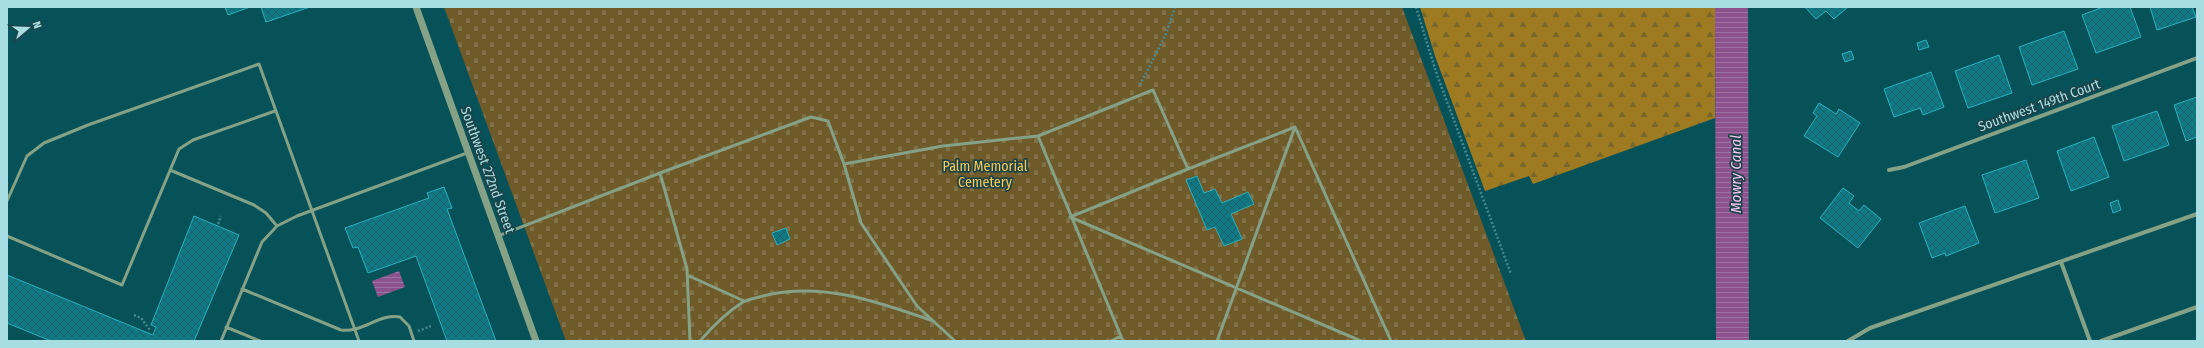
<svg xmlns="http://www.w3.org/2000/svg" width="2204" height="348" font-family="'Fira Sans Condensed',sans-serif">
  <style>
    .forest { fill: url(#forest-firs) }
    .cemetery { fill: url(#cemetery-stones) }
    .water { fill: url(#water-rules) }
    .building { fill: url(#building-cross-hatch); stroke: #2bb0be }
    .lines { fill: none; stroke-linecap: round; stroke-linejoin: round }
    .path { stroke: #478990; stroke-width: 2.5; stroke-dasharray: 2 2; stroke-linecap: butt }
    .service { stroke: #85a186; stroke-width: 3 }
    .minor { stroke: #85a186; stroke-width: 4 }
    .tertiary { stroke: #85a186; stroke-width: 7 }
    .labels { text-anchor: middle; stroke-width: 3.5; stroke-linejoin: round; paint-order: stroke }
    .street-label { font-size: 14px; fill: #a8dde4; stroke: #1d4448 }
    .park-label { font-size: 14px; fill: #fbca56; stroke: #1d4448 }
    .water-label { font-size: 15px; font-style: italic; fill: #f9c9fa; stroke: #1d4448 }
  </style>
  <defs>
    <pattern id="forest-firs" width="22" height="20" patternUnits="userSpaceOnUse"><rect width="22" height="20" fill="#9e7b20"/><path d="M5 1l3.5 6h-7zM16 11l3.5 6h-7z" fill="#78672d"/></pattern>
    <pattern id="cemetery-stones" width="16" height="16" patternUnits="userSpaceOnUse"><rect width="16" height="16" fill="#6f5a2a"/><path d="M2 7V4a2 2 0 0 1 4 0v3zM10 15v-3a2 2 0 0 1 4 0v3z" fill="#817149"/></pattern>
    <pattern id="water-rules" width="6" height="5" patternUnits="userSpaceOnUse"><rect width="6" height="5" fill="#8b528d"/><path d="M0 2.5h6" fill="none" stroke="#9d73a2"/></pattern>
    <pattern id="building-cross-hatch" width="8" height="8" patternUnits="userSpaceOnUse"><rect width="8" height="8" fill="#0e7a85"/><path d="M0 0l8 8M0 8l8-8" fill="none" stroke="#1e6168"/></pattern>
  </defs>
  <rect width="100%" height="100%" fill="#075159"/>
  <!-- forest -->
  <path class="forest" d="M1420,7H1715V118L1533,184L1529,176L1485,191L1435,56Z"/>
  <!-- cemetery -->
  <path class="cemetery" d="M444,7H1402L1526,341H566Z"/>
  <!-- water -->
  <path class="water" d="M1715,7H1748L1749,341H1716Z
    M399,271L405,287L378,297L372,281Z"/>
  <!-- building -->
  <path class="building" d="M225,7H250L228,15Z
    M261,7H310L266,22Z
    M1805,7H1848L1834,19L1826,11L1816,19Z
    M2103,7H2130L2141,37L2096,53L2082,15Z
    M2150,7H2192L2196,17L2157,30Z
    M2064,31L2078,69L2032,85L2019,47Z
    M1926,40L1929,47L1919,50L1917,43Z
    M1851,51L1854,59L1845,62L1842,54Z
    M1999,55L2012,93L1968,108L1955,71Z
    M1931,72L1944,107L1923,115L1920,108L1894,117L1884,89Z
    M2197,97V137L2186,141L2174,105Z
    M1819,103L1836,114L1839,109L1860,123L1838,157L1804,136L1817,116L1813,113Z
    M2157,111L2169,145L2124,161L2112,126Z
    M2094,137L2109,177L2071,191L2057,151Z
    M2026,160L2039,198L1995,213L1982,175Z
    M1197,176L1204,193L1215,189L1222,203L1248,192L1254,204L1231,214L1242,239L1224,246L1215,227L1207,230L1186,180Z
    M444,187L452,208L447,209L496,341H447L416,256L368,273L358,247L353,248L345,228L429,198L427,193Z
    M1843,188L1854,196L1849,203L1859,211L1864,205L1881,219L1858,248L1820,218Z
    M2118,200L2121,210L2113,213L2110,203Z
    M1965,206L1979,243L1946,256L1945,253L1932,258L1919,223Z
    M194,216L239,235L194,341H51L7,323V275L153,335L156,327L151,325Z
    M786,228L790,239L777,245L772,233Z"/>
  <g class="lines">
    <!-- path -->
    <path class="path" d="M1416,7L1436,72L1511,274
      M1140,85L1166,34L1175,7
      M218,224L221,216
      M134,315L141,318L150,330
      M418,331L431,326"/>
    <!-- service -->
    <path class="service" d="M1038,136L1123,341
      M844,164L861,223L917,306L955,341
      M170,170L254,205L266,213L277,226
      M660,173L687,269L690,341
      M7,201L27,156L44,143L88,125L259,64L359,341
      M1070,217L1361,341
      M1070,217L1188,169
      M7,236L122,285L179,149L193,140L275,111
      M498,236L660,173L811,117L828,121L844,164L943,146L1038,136L1153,90L1188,169L1295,127L1391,341
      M687,275L744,301
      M242,289L341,330C362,333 380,313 400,317L409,326L414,341
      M226,327L260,341
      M221,341L262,242L277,226L297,216L467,153
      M700,341C712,327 727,312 743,302C748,299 757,298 763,296C821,281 879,302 933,321
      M1111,341L1121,336
      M1217,341L1295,127"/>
    <!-- minor -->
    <path class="minor" d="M1889,170L1904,167L2197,58
      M2061,262L2090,341
      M1848,341L1870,328L2197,214
      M2101,341L2197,307"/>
    <!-- tertiary -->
    <path class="tertiary" d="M416,7L536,341"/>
  </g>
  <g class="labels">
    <!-- street labels -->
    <g class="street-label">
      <text transform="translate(2039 105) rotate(-20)" y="5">Southwest 149th Court</text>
      <text transform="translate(488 170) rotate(70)" y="5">Southwest 272nd Street</text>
    </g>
    <!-- park labels -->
    <g class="park-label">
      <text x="985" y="171">Palm Memorial<tspan x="985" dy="16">Cemetery</tspan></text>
    </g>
    <!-- water labels -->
    <g class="water-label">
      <text transform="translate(1736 174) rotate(-90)" y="5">Mowry Canal</text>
    </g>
  </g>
  <!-- border -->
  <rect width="2204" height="348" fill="none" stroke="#a8dde4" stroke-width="16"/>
  <!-- north arrow -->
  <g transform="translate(28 28) rotate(71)" stroke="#1d4448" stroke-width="3" paint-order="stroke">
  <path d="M0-3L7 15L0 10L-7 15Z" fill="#a8dde4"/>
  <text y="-6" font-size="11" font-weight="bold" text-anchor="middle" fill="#a8dde4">N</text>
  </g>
</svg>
